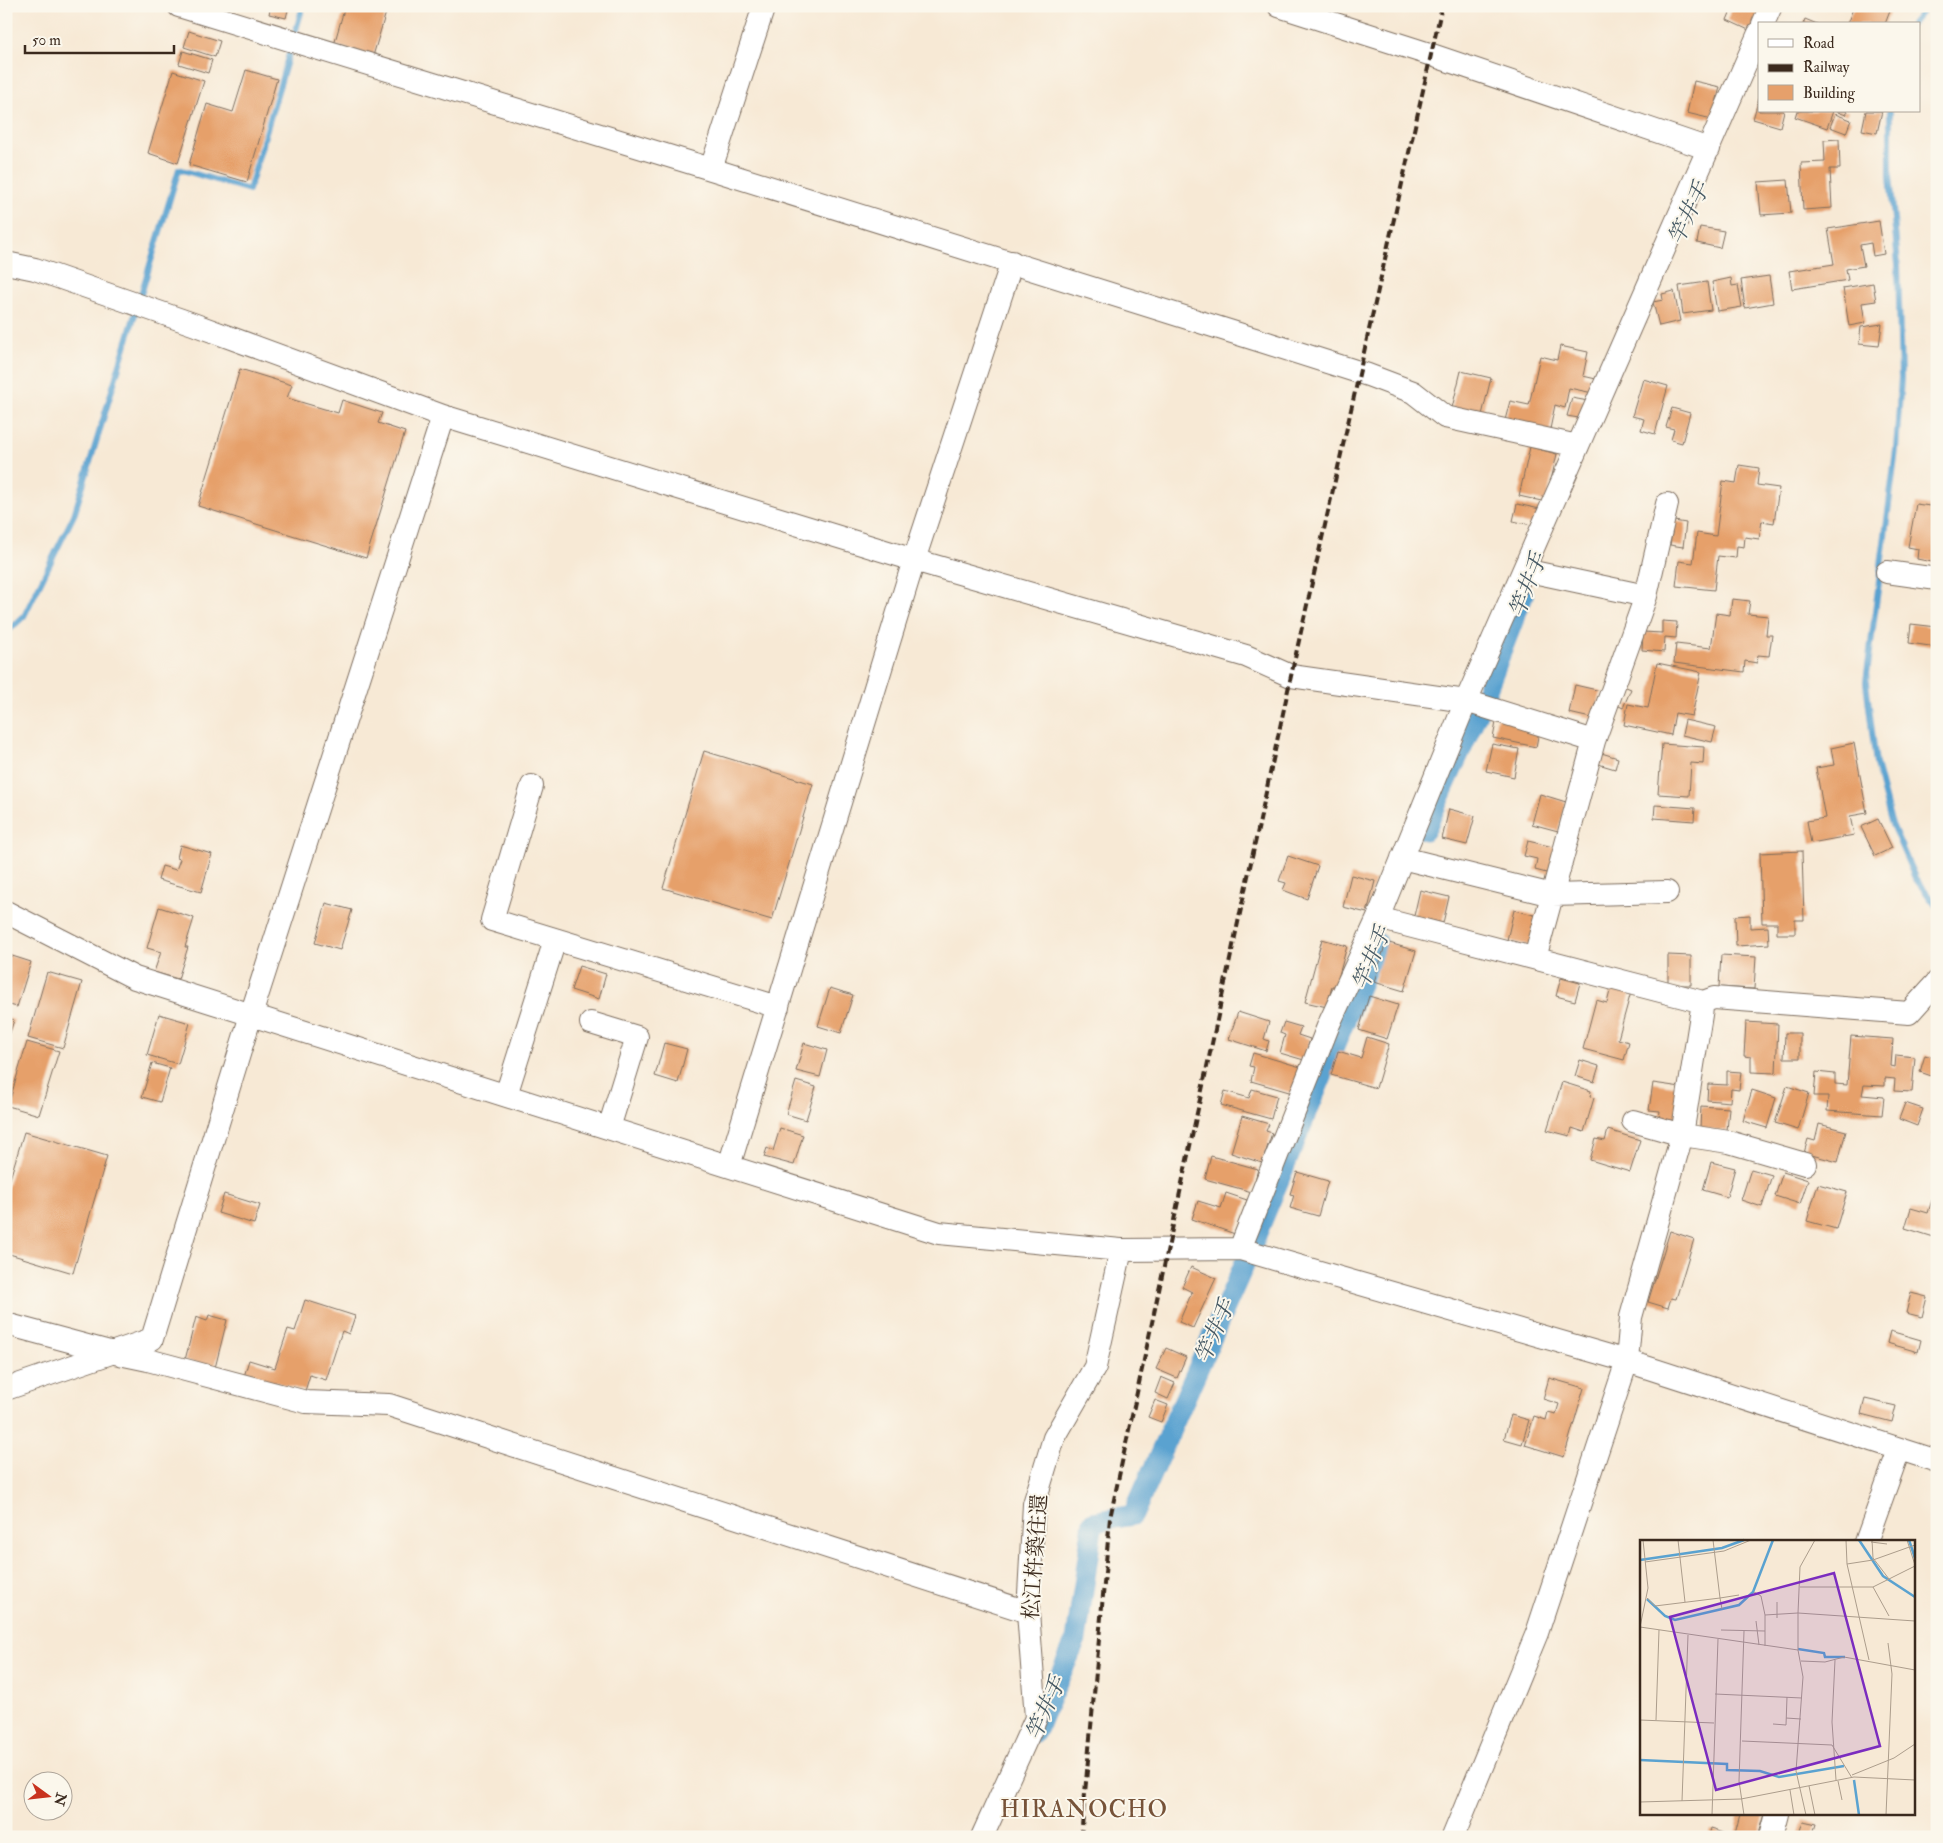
<svg xmlns="http://www.w3.org/2000/svg" width="1943" height="1843" font-family="'IM FELL Double Pica','Noto Serif JP',serif">
  <style>
    .lines { fill: none; stroke-linecap: round; stroke-linejoin: round }
    .stream { stroke: #5aa2d0; stroke-width: 6 }
    .canal { stroke: #5aa2d0; stroke-width: 21 }
    .building { fill: #e6a06b }
    .minor-casing { stroke: #7d6d5e; stroke-width: 24 }
    .minor { stroke: #fff; stroke-width: 22 }
    .rail { stroke: #3b2a1e; stroke-width: 4; stroke-dasharray: 8 4; stroke-linecap: butt }
    .labels { text-anchor: middle; stroke-width: 4; stroke-linejoin: round; paint-order: stroke }
    .street-label { font-size: 21px; fill: #3b2a1e; stroke: #fbf7ec }
    .water-label { font-size: 22px; font-style: italic; fill: #475a65; stroke: #fbf7ec }
    .quarter-label { font-size: 24px; letter-spacing: 1px; fill: #775339; stroke: #fbf7ec }
    .inset-river { fill: none; stroke: #5aa2d0; stroke-width: 2.5 }
    .inset-road { fill: none; stroke: #ac9d8c; stroke-width: 1 }
    .view { fill: #7b2cbf; fill-opacity: 0.15; stroke: #7b2cbf; stroke-width: 2.5 }
    .inset-edge { fill: none; stroke: #3b2a1e; stroke-width: 2.5 }
  </style>
  <rect width="100%" height="100%" fill="#fbf7ec"/>
  <filter id="ink" filterUnits="userSpaceOnUse"><feTurbulence type="fractalNoise" baseFrequency=".02" numOctaves="2"/><feDisplacementMap in="SourceGraphic" scale="10" xChannelSelector="R" yChannelSelector="G"/><feConvolveMatrix kernelMatrix="1 2 1 2 8 2 1 2 1" color-interpolation-filters="sRGB"/></filter>
  <filter id="wash" filterUnits="userSpaceOnUse"><feTurbulence type="fractalNoise" baseFrequency=".0096" numOctaves="4" result="noise"/><feDisplacementMap in="SourceGraphic" scale="20" xChannelSelector="R" yChannelSelector="G"/><feGaussianBlur stdDeviation="1.12" result="paint"/><feColorMatrix in="noise" values="0 0 0 0 0 0 0 0 0 0 0 0 0 0 0 0 0 1.4 0 .05"/><feComposite in="paint" operator="in"/></filter>
  <g filter="url(#wash)">
    <rect width="100%" height="100%" fill="#f7e9d5"/>
    <g class="lines">
      <!-- stream -->
      <path class="stream" d="M1912,24L1927,6
        M1890,111V175L1898,264L1901,378L1896,450L1866,682L1876,764L1891,822L1915,878L1937,907
        M6,633L24,616L74,515L179,169L249,190L303,6"/>
      <!-- canal -->
      <path class="canal" d="M1425,830L1482,702L1523,595
        M1035,1732L1076,1640L1093,1522L1133,1515L1240,1274L1377,943"/>
    </g>
    <g id="blocks">
      <!-- building -->
      <path class="building" d="M271,6H289L286,18L269,14Z
        M345,6H379L387,9L373,56L334,45Z
        M1733,6H1762L1751,31L1727,20Z
        M1854,6H1892L1885,24H1847Z
        M1805,19L1817,24H1803Z
        M189,31L220,41L215,57L184,47Z
        M183,51L212,60L208,73L179,64Z
        M246,70L277,79L247,182L189,165L207,104L233,112Z
        M173,71L204,81L178,163L148,153Z
        M1694,81L1720,87L1712,119L1687,113Z
        M1759,98V111H1784L1780,127L1753,119Z
        M1797,111H1833L1827,128L1795,117Z
        M1835,111H1848L1846,115Z
        M1866,111H1882L1877,133L1862,130Z
        M1835,114L1851,120L1846,133L1830,127Z
        M1839,139L1840,169H1830L1832,208L1803,210L1801,163L1825,162L1824,140Z
        M1788,180L1791,213L1761,215L1758,182Z
        M1879,221L1884,254L1873,256L1871,243L1860,245L1864,266L1846,269L1848,280L1792,289L1789,271L1834,264L1828,229Z
        M1700,227L1724,231L1720,248L1697,243Z
        M1769,276L1773,303L1745,308L1741,280Z
        M1731,278L1732,286L1738,285L1742,307L1717,311L1712,282Z
        M1707,282L1711,310L1683,314L1679,286Z
        M1873,283L1876,301L1862,303L1865,323L1849,326L1843,288Z
        M1674,291L1680,321L1659,326L1653,302L1663,300L1662,294Z
        M1882,324L1879,346L1859,344L1861,327Z
        M1560,346L1588,352L1583,376L1596,379L1593,393L1569,388L1565,408L1555,405L1549,434L1504,424L1510,401L1529,405L1540,356L1557,360Z
        M240,369L292,385L287,398L338,413L342,400L382,413L378,423L405,432L366,558L198,506Z
        M1461,371L1491,378L1482,415L1452,408Z
        M1643,379L1668,386L1655,434L1641,430L1644,419L1632,416Z
        M1572,398L1588,401L1584,419L1567,416Z
        M1672,408L1690,413L1682,443L1671,440L1674,429L1666,427Z
        M1530,447L1557,454L1546,502L1519,496Z
        M1739,465L1759,468L1757,485L1779,488L1774,523L1762,521L1759,539L1745,537L1744,547L1737,546L1736,558L1718,556L1714,590L1676,586L1679,561L1693,563L1697,533L1716,536L1723,481L1736,483Z
        M1517,504L1540,509L1536,526L1513,521Z
        M1916,504L1937,507V563L1917,559L1918,549L1908,547Z
        M1674,521L1686,523L1683,547L1670,545Z
        M1732,599L1750,601L1748,614L1768,616L1766,635H1772L1769,656L1758,655L1757,663L1745,661L1744,672L1674,663L1676,644L1711,648L1716,613L1730,615Z
        M1662,621L1677,622L1676,638L1665,637L1664,652L1642,650L1643,632L1662,633Z
        M1911,624L1937,627V647L1909,643Z
        M1657,663L1701,672L1692,716L1675,713L1671,735L1624,725L1628,704L1648,708Z
        M1575,685L1601,691L1595,719L1569,713Z
        M1621,685L1631,689L1623,708L1613,703Z
        M1497,717L1540,726L1536,747L1493,738Z
        M1685,720L1716,727L1712,742L1682,735Z
        M1854,743L1867,813L1850,816L1854,835L1811,843L1807,821L1825,818L1816,768L1834,765L1831,748Z
        M1492,744L1519,749L1514,777L1486,771Z
        M1662,744L1704,747L1703,764L1691,763L1689,796L1658,794Z
        M704,751L813,784L772,920L663,888Z
        M1598,752L1618,758L1615,769L1595,763Z
        M1540,794L1566,802L1558,831L1532,824Z
        M1655,805L1695,808L1694,821L1654,818Z
        M1449,809L1475,816L1467,845L1442,839Z
        M1878,819L1892,848L1875,856L1861,827Z
        M1528,841L1557,848L1550,874L1535,870L1537,859L1524,856Z
        M180,845L212,854L201,892L158,880L162,866L176,870L180,859L177,858Z
        M1802,851L1804,920H1795V934H1777V923H1762L1760,853Z
        M1288,856L1318,866L1307,899L1283,890L1286,883L1279,881Z
        M1351,875L1375,881L1367,913L1343,907Z
        M1420,890L1449,897L1443,923L1414,916Z
        M326,903L352,910L340,950L315,943Z
        M159,907L194,918L185,947H188L178,979L154,972L161,952L147,948Z
        M1514,910L1538,916L1531,946L1507,940Z
        M1750,915V928L1768,927L1769,944L1736,946L1735,916Z
        M1322,939L1347,946L1336,986H1332L1327,1007L1305,1002Z
        M1386,942L1416,951L1404,991L1374,982Z
        M6,954L31,962L17,1007L6,1004Z
        M1668,955L1691,956V985H1668Z
        M1721,955L1756,957L1754,989L1719,987Z
        M579,966L606,974L599,999L571,990Z
        M47,972L82,982L63,1048L28,1038Z
        M1561,978L1580,983L1575,1001L1556,996Z
        M1611,987L1631,992L1618,1039L1629,1042L1624,1060L1583,1049L1596,1000L1607,1003Z
        M830,988L853,995L841,1033L818,1026Z
        M1369,996L1398,1005L1387,1039L1359,1030Z
        M1238,1012L1269,1022L1264,1039L1269,1041L1266,1051L1229,1039Z
        M159,1014L190,1023L178,1064L147,1055Z
        M6,1017L14,1020L7,1042H6Z
        M1284,1022L1301,1027L1298,1035L1310,1039L1304,1060L1280,1053L1285,1035L1280,1033Z
        M1746,1022L1778,1024L1776,1073L1751,1072V1057L1744,1056Z
        M1785,1033H1800V1058H1784Z
        M1851,1036L1893,1039L1891,1066L1895,1067L1896,1055L1915,1057L1912,1092L1894,1091L1895,1079L1885,1078V1086L1864,1085L1862,1095L1884,1097L1882,1115L1827,1111L1828,1096H1814L1816,1072L1835,1074V1084L1847,1085Z
        M1367,1037L1389,1044L1376,1088L1331,1075L1338,1051L1361,1058Z
        M27,1042L59,1051L39,1115L8,1106Z
        M664,1043L687,1049L678,1083L655,1076Z
        M804,1043L827,1050L820,1077L796,1071Z
        M1253,1053L1304,1068L1296,1094L1251,1081L1254,1067L1249,1066Z
        M1925,1055L1937,1059V1078L1920,1072Z
        M1580,1060L1599,1066L1594,1082L1575,1076Z
        M152,1063L170,1068L160,1102L142,1097Z
        M1727,1071L1741,1072L1739,1090L1731,1089L1730,1102L1707,1100L1708,1084L1727,1085Z
        M796,1081L816,1087L806,1120L786,1114Z
        M1562,1082L1591,1091L1590,1097L1594,1098L1584,1132L1572,1128L1570,1136L1547,1130Z
        M1653,1083L1681,1087L1676,1121L1659,1118L1660,1111L1649,1110Z
        M1787,1086L1809,1093L1798,1130L1775,1123Z
        M1252,1089L1277,1096L1271,1119L1221,1105L1225,1091L1249,1098Z
        M1752,1090L1776,1098L1767,1128L1743,1121Z
        M1905,1103L1923,1109L1917,1126L1899,1119Z
        M1701,1106L1729,1108L1727,1131L1700,1128Z
        M1242,1116L1269,1124L1266,1131L1272,1133L1262,1163L1231,1153Z
        M1937,1119V1136L1932,1135Z
        M1819,1124L1846,1131L1838,1162L1804,1153L1808,1139L1815,1141Z
        M780,1128L803,1135L794,1165L764,1157L767,1148L773,1151Z
        M1608,1130L1640,1140L1630,1172L1590,1160L1596,1139L1605,1141Z
        M24,1132L107,1156L73,1273L6,1253V1192Z
        M1211,1156L1258,1169L1252,1192L1205,1179Z
        M1711,1162L1735,1168L1727,1197L1703,1190Z
        M1751,1169L1772,1175L1762,1207L1741,1200Z
        M1297,1172L1328,1181L1318,1216L1290,1208L1294,1195L1290,1194Z
        M1783,1172L1808,1180L1800,1204L1775,1196Z
        M1818,1184L1847,1192L1836,1229L1807,1221Z
        M1936,1187L1937,1238L1905,1228L1911,1208L1928,1213Z
        M1226,1193L1247,1200L1235,1234L1192,1219L1198,1201L1221,1208Z
        M224,1194L260,1205L254,1224L218,1213Z
        M1670,1231L1694,1239L1676,1299L1671,1298L1668,1308L1648,1302Z
        M1191,1267L1216,1278L1193,1328L1179,1322L1192,1292L1182,1287Z
        M1911,1293L1927,1297L1922,1317L1906,1313Z
        M305,1300L355,1316L349,1334L342,1331L326,1380L310,1375L305,1391L275,1382L272,1390L243,1380L249,1360L275,1368L288,1329L295,1331Z
        M209,1315L227,1320L215,1368L185,1360L196,1317L207,1321Z
        M1890,1331L1921,1340L1918,1352L1887,1343Z
        M1166,1348L1186,1357L1177,1378L1156,1369Z
        M1161,1377L1175,1383L1168,1399L1155,1393Z
        M1549,1378L1584,1388L1564,1457L1525,1445L1534,1416L1546,1420L1548,1412L1556,1414L1559,1404L1543,1399Z
        M1865,1399L1896,1406L1892,1422L1861,1414Z
        M1155,1400L1168,1405L1161,1422L1148,1417Z
        M1511,1415L1529,1420L1522,1444L1504,1439Z
        M1740,1814H1765L1758,1837H1744L1735,1834Z
        M1803,1821L1817,1824L1813,1837H1798Z
        M1710,1829L1730,1835V1837H1708Z"/>
    </g>
  </g>
  <g filter="url(#ink)">
    <use href="#blocks" fill-opacity="0" stroke="#7d6d5e" stroke-width="1"/>
    <g class="lines">
      <defs>
        <path id="minor" d="M179,6L711,169L1261,341L1368,375L1413,392L1445,417L1578,446
          M1279,6L1426,53L1709,149
          M1763,24L1771,6
          M711,169L764,6
          M6,263L35,269L193,324L443,416L914,560L1246,656L1291,676L1466,701L1594,741
          M1524,570L1646,596
          M1887,572L1937,579
          M532,786L492,920L778,1007
          M1402,858L1552,895L1667,892
          M6,912L135,978L939,1233L1121,1250L1240,1249L1627,1361L1937,1461
          M1378,918L1703,1002L1682,1135L1631,1317L1627,1361L1537,1633L1453,1837
          M1535,958L1594,741L1646,596L1667,504
          M1703,1002L1714,998L1909,1013L1937,982
          M591,1023L637,1037L609,1128
          M506,1095L555,940
          M1633,1121L1682,1135L1729,1142L1805,1164
          M729,1166L914,560L1012,262
          M1240,1249L1329,1024L1378,918L1466,701L1759,33
          M6,1324L110,1352L148,1360L306,1402L389,1405L1028,1612
          M6,1389L152,1339L251,1015L443,416
          M1866,1542L1899,1450
          M982,1837L1036,1718L1028,1612L1034,1504L1054,1438L1095,1367L1121,1250
          M1771,1837L1777,1814"/>
      </defs>
      <!-- minor casing -->
      <use href="#minor" class="minor-casing"/>
      <!-- minor -->
      <use href="#minor" class="minor"/>
      <!-- rail -->
      <path class="rail" d="M1081,1837L1110,1518L1291,676L1442,6"/>
    </g>
  </g>
  <g class="labels">
    <!-- street labels -->
    <g class="street-label">
      <text transform="translate(1035 1557) rotate(-86)" y="7">松江杵築往還</text>
    </g>
    <!-- water labels -->
    <g class="water-label">
      <text transform="translate(1688 213) rotate(-65)" y="8">竿井手</text>
      <text transform="translate(1527 585) rotate(-69)" y="8">竿井手</text>
      <text transform="translate(1371 958) rotate(-68)" y="8">竿井手</text>
      <text transform="translate(1214 1331) rotate(-66)" y="8">竿井手</text>
      <text transform="translate(1045 1708) rotate(-66)" y="8">竿井手</text>
    </g>
    <!-- quarter labels -->
    <g class="quarter-label">
      <text x="1084" y="1817">HIRANOCHO</text>
    </g>
  </g>
  <!-- overview -->
  <g transform="translate(1640 1540)">
    <rect width="275" height="275" fill="#f7e9d5"/>
    <path class="inset-river" d="M219,0L243,36L275,57M269,0L275,18M0,20L82,8L104,0M7,59L25,76L35,80L99,65L113,52L133,0M158,109L184,113L185,117H205M0,220L87,224V230L120,231L139,237L204,226M214,240L219,275"/>
    <path class="inset-road" d="M38,0L45,62M206,0L207,24L229,120M232,0L233,18L249,39M267,0L275,25M231,2L247,4M5,22L84,11L111,0M207,24L233,20L275,5M160,47H233L275,26M233,47L249,76M114,52L121,56L125,75M7,58L15,66L80,58L73,0M137,62V78M82,69L80,58L99,55M116,81L119,105M0,87L158,110M0,87L8,48L3,0M81,90L125,91M125,106V75L158,73L275,81M195,120L192,182L196,240M161,121L185,122L204,117L275,130M75,154L162,158M146,178L161,179M0,180L74,183M16,180L19,90M133,184L146,185L147,157M102,201L192,205L212,238M212,235L254,218L275,204M198,241L202,260M169,246L175,275M150,250L154,275M42,261L48,95M0,262L101,259L214,237L275,240M72,275L78,99M104,275L99,241L104,91M166,275L156,231L163,137L158,110V73L160,27L175,0M246,275L252,134L248,103"/>
    <path class="view" d="M194,33L240,206L76,250L30,77Z"/>
    <rect width="275" height="275" class="inset-edge"/>
  </g>
  <!-- margin -->
  <rect width="1943" height="1843" fill="none" stroke="#fbf7ec" stroke-width="25"/>
  <!-- legend -->
  <rect x="1758" y="22" width="162" height="90" fill="#fbf7ec" stroke="#aea59a"/>
  <rect x="1768" y="39" width="25" height="8" fill="#ffffff" stroke="#aea59a"/>
  <text x="1803" y="48" font-size="15" fill="#3b2a1e">Road</text>
  <rect x="1768" y="64" width="25" height="8" fill="#3b2a1e" stroke="#aea59a"/>
  <text x="1803" y="72" font-size="15" fill="#3b2a1e">Railway</text>
  <rect x="1768" y="85" width="25" height="15" fill="#e6a06b" stroke="#aea59a"/>
  <text x="1803" y="98" font-size="15" fill="#3b2a1e">Building</text>
  <!-- north arrow -->
  <g transform="translate(48 1796) rotate(105)"><circle r="24" fill="#fbf7ec" stroke="#aea59a"/>
  <path d="M0-4L9 19L0 12L-9 19Z" fill="#c8321e"/>
  <text y="-8" font-size="14" font-weight="bold" text-anchor="middle" fill="#3b2a1e">N</text>
  </g>
  <!-- scale -->
  <path d="M25 45v8h149v-8" fill="none" stroke="#3b2a1e" stroke-width="2.5"/>
  <text x="32" y="45" font-size="15" fill="#3b2a1e" stroke="#fbf7ec" stroke-width="4" paint-order="stroke">50 m</text>
</svg>
